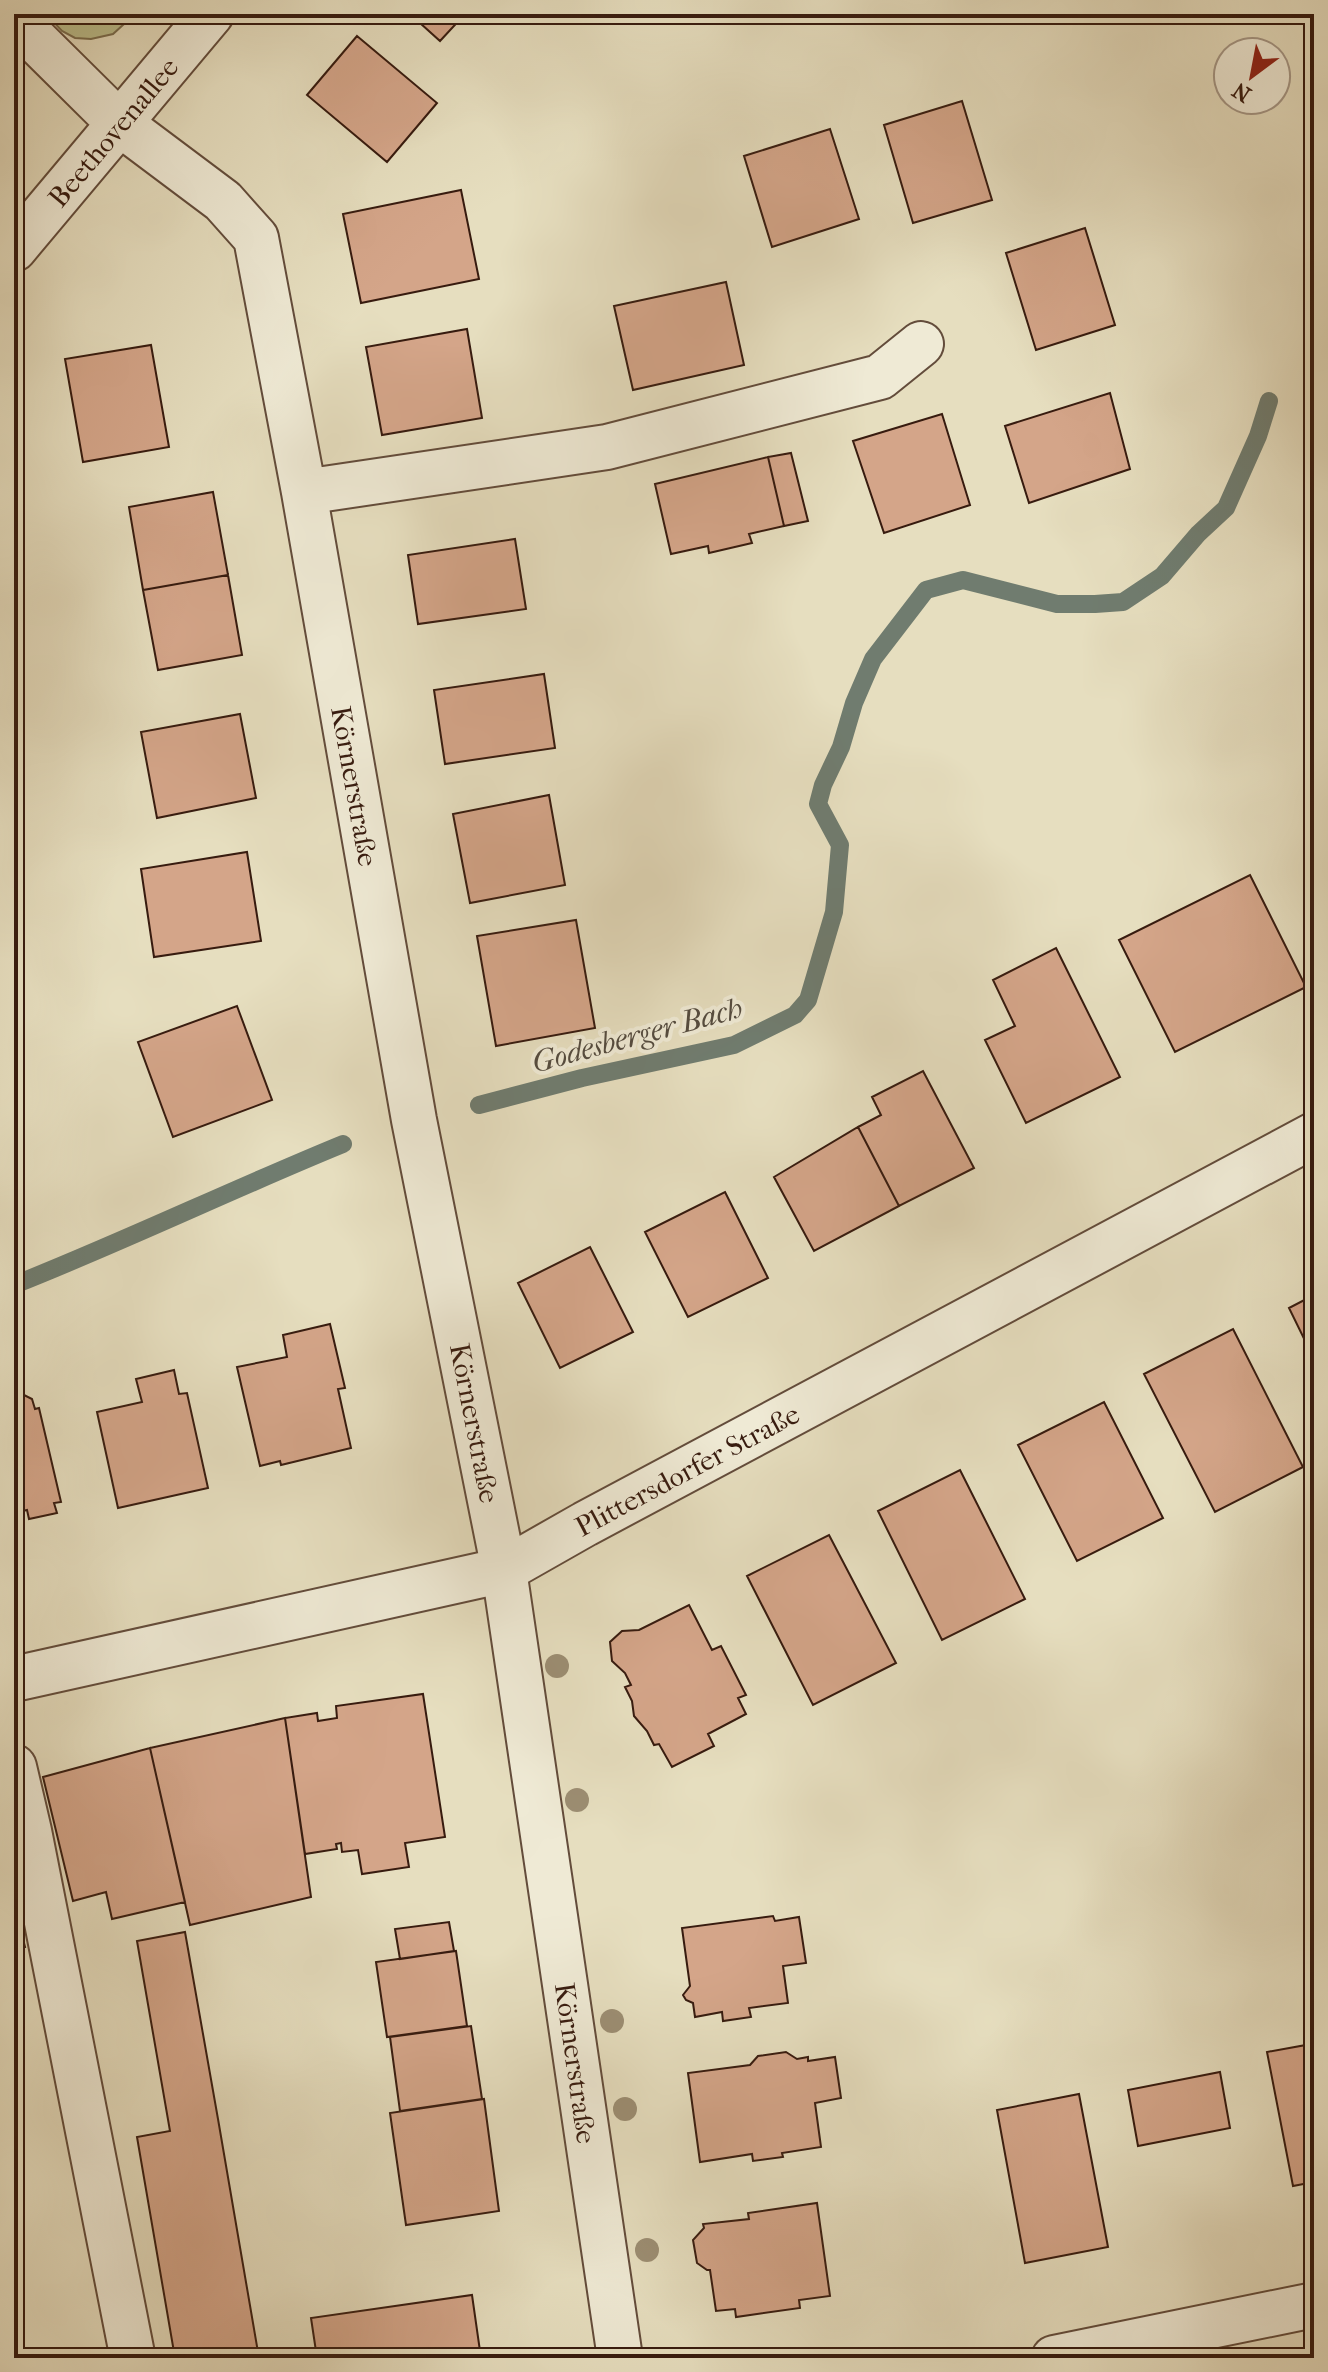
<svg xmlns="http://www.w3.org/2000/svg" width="1328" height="2372" font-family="'IM FELL French Canon',serif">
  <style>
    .green { fill: #bcbf8d; stroke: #7a6d4e; stroke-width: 2 }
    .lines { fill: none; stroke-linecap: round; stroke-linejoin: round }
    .stream { stroke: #707c6f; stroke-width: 18 }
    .building { fill: #d4a589; stroke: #371b0f; stroke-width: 2 }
    .minor-casing { stroke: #634c3b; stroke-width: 48 }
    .minor { stroke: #efead5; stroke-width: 44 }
    .tree { fill: #9c8e73 }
    .labels { text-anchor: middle; stroke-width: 8; stroke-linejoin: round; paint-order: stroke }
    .street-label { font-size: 28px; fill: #371b0f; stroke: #efead5 }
    .water-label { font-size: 30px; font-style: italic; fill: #544b3f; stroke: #efead5 }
  </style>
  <rect width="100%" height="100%" fill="#e6debf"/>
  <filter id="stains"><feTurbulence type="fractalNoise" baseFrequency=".0025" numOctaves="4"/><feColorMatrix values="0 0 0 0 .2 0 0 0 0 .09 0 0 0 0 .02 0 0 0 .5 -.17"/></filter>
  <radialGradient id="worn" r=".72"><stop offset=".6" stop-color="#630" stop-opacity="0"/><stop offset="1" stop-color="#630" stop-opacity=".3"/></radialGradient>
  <!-- green -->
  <path class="green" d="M46,14H135L113,34L91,39L75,38L62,31Z"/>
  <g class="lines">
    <!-- stream -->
    <path class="stream" d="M479,1105L582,1078L734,1045L795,1015L808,1000L834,912L840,845L818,804L823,785L841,747L854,703L873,659L926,590L963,580L1057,604H1095L1123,602L1162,576L1198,534L1226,508L1258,436L1269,401
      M14,1285C125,1241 233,1189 343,1144"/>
  </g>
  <!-- building -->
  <path class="building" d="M410,14H465L440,41Z
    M357,36L437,103L387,162L307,95Z
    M962,101L992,200L913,223L884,125Z
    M830,129L859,219L772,247L744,156Z
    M461,190L479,279L361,303L343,214Z
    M1085,228L1115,325L1036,350L1006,253Z
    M726,282L744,365L633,390L614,306Z
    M467,329L482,418L382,435L366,347Z
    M151,345L169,447L83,462L65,359Z
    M1110,393L1130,469L1029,503L1005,426Z
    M942,414L970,505L884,533L853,441Z
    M791,453L808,521L784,526L768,457Z
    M768,457L784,526L749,534L752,543L709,553L708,546L671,554L655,484Z
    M213,492L228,575L143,590L129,507Z
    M515,539L526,609L418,624L408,555Z
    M228,575L242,655L158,670L143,590Z
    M544,674L555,748L445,764L434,690Z
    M240,714L256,798L157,818L141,732Z
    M549,795L565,885L470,903L453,814Z
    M247,852L261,941L154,957L141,869Z
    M1250,875L1306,987L1175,1052L1119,940Z
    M576,920L595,1028L496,1046L477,936Z
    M1056,948L1120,1077L1026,1123L985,1040L1015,1026L993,980Z
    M237,1006L272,1100L173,1137L138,1042Z
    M923,1071L974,1168L899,1206L858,1127L881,1115L872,1097Z
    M858,1127L899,1206L814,1251L774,1177Z
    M725,1192L768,1278L688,1317L645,1232Z
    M590,1247L633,1332L560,1368L518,1283Z
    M1314,1295V1359L1289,1308Z
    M330,1324L345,1388L338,1389L351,1448L281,1465L280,1461L260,1466L237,1367L287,1357L283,1335Z
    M1233,1329L1303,1467L1215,1512L1144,1374Z
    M174,1370L179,1394L187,1393L208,1488L118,1508L97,1412L142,1402L136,1379Z
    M20,1393L32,1399L35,1409L39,1408L61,1502L54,1503L57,1513L29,1519L27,1510L14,1513V1395Z
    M1104,1402L1163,1518L1077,1561L1018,1445Z
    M960,1470L1025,1599L942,1640L878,1511Z
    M829,1535L896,1663L813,1705L747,1576Z
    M689,1605L712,1650L721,1646L746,1695L738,1698L746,1714L708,1734L714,1746L672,1767L659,1744L654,1745L647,1731L634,1716L632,1701L625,1687L631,1685L625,1673L612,1661L610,1642L622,1631L639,1630Z
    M423,1694L445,1837L405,1843L409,1867L362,1874L358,1850L342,1852L341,1843L336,1844L337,1849L305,1854L285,1718L317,1713L318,1721L337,1718L336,1706Z
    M285,1718L311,1897L190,1925L150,1748Z
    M150,1748L185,1902L112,1919L106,1892L73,1901L43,1777Z
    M14,1902L25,1947L14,1950Z
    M773,1916L775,1921L799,1917L806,1963L783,1966L788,2003L749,2008L751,2017L723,2021L722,2012L695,2017L693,2003L686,2000L683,1995L690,1986L682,1928Z
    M449,1922L454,1951L400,1959L395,1929Z
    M185,1932L218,2119L259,2358H175L137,2137L170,2131L137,1941Z
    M456,1951L467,2026L387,2037L376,1962Z
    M471,2026L482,2099L400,2111L390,2037Z
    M1306,2045L1314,2087V2182L1293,2186L1267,2052Z
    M786,2052L797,2059L808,2057V2061L835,2057L841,2098L815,2103L821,2147L782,2153L783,2157L753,2161L752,2154L700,2162L688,2073L750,2065L758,2056Z
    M1220,2072L1230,2128L1138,2146L1128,2090Z
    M1079,2094L1108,2247L1025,2263L997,2110Z
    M484,2099L499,2211L406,2225L390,2113Z
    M817,2203L830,2296L799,2300L800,2308L736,2317L735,2309L716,2311L710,2270H707L697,2263L693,2240L704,2228L703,2224L749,2219L748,2213Z
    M472,2295L481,2358H317L311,2318Z"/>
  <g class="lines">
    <defs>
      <path id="minor" d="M14,19L119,123L223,201L256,238L304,492L414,1120L504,1570L620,2358
        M14,249L211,14
        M304,492L607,447L880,377L921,344
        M14,1679L504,1570L585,1524L1314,1135
        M14,1767L29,1831L132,2354
        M1054,2358L1314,2305"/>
    </defs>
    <!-- minor casing -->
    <use href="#minor" class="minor-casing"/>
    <!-- minor -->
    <use href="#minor" class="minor"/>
  </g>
  <!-- trees -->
  <g class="tree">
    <circle cx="557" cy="1666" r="12"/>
    <circle cx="577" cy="1800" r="12"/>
    <circle cx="612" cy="2021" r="12"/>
    <circle cx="625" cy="2109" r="12"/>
    <circle cx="647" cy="2250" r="12"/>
  </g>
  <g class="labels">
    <!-- street labels -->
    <g class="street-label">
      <text transform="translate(113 132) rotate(-50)" y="10">Beethovenallee</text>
      <text transform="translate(355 786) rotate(80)" y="10">Körnerstraße</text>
      <text transform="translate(475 1423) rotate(79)" y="10">Körnerstraße</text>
      <text transform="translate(687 1470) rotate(-28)" y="10">Plittersdorfer Straße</text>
      <text transform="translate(576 2063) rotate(82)" y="10">Körnerstraße</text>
    </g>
    <!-- water labels -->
    <g class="water-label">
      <text transform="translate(637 1035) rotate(-15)" y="10">Godesberger Bach</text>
    </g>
  </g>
  <!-- margin -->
  <rect width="1328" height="2372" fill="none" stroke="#e6debf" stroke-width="48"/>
  <rect x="16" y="16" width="1296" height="2340" fill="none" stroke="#371b0f" stroke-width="4"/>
  <rect x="24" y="24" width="1280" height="2324" fill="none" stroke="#371b0f" stroke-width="2"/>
  <!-- north arrow -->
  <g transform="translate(1252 76) rotate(212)"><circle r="38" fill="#efead5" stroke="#a59786" stroke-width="2"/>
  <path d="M0-6L14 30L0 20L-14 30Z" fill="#8f2418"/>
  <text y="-12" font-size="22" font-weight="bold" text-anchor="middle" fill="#371b0f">N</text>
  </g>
  <rect width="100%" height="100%" filter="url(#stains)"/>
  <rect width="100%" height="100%" fill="url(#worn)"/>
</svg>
